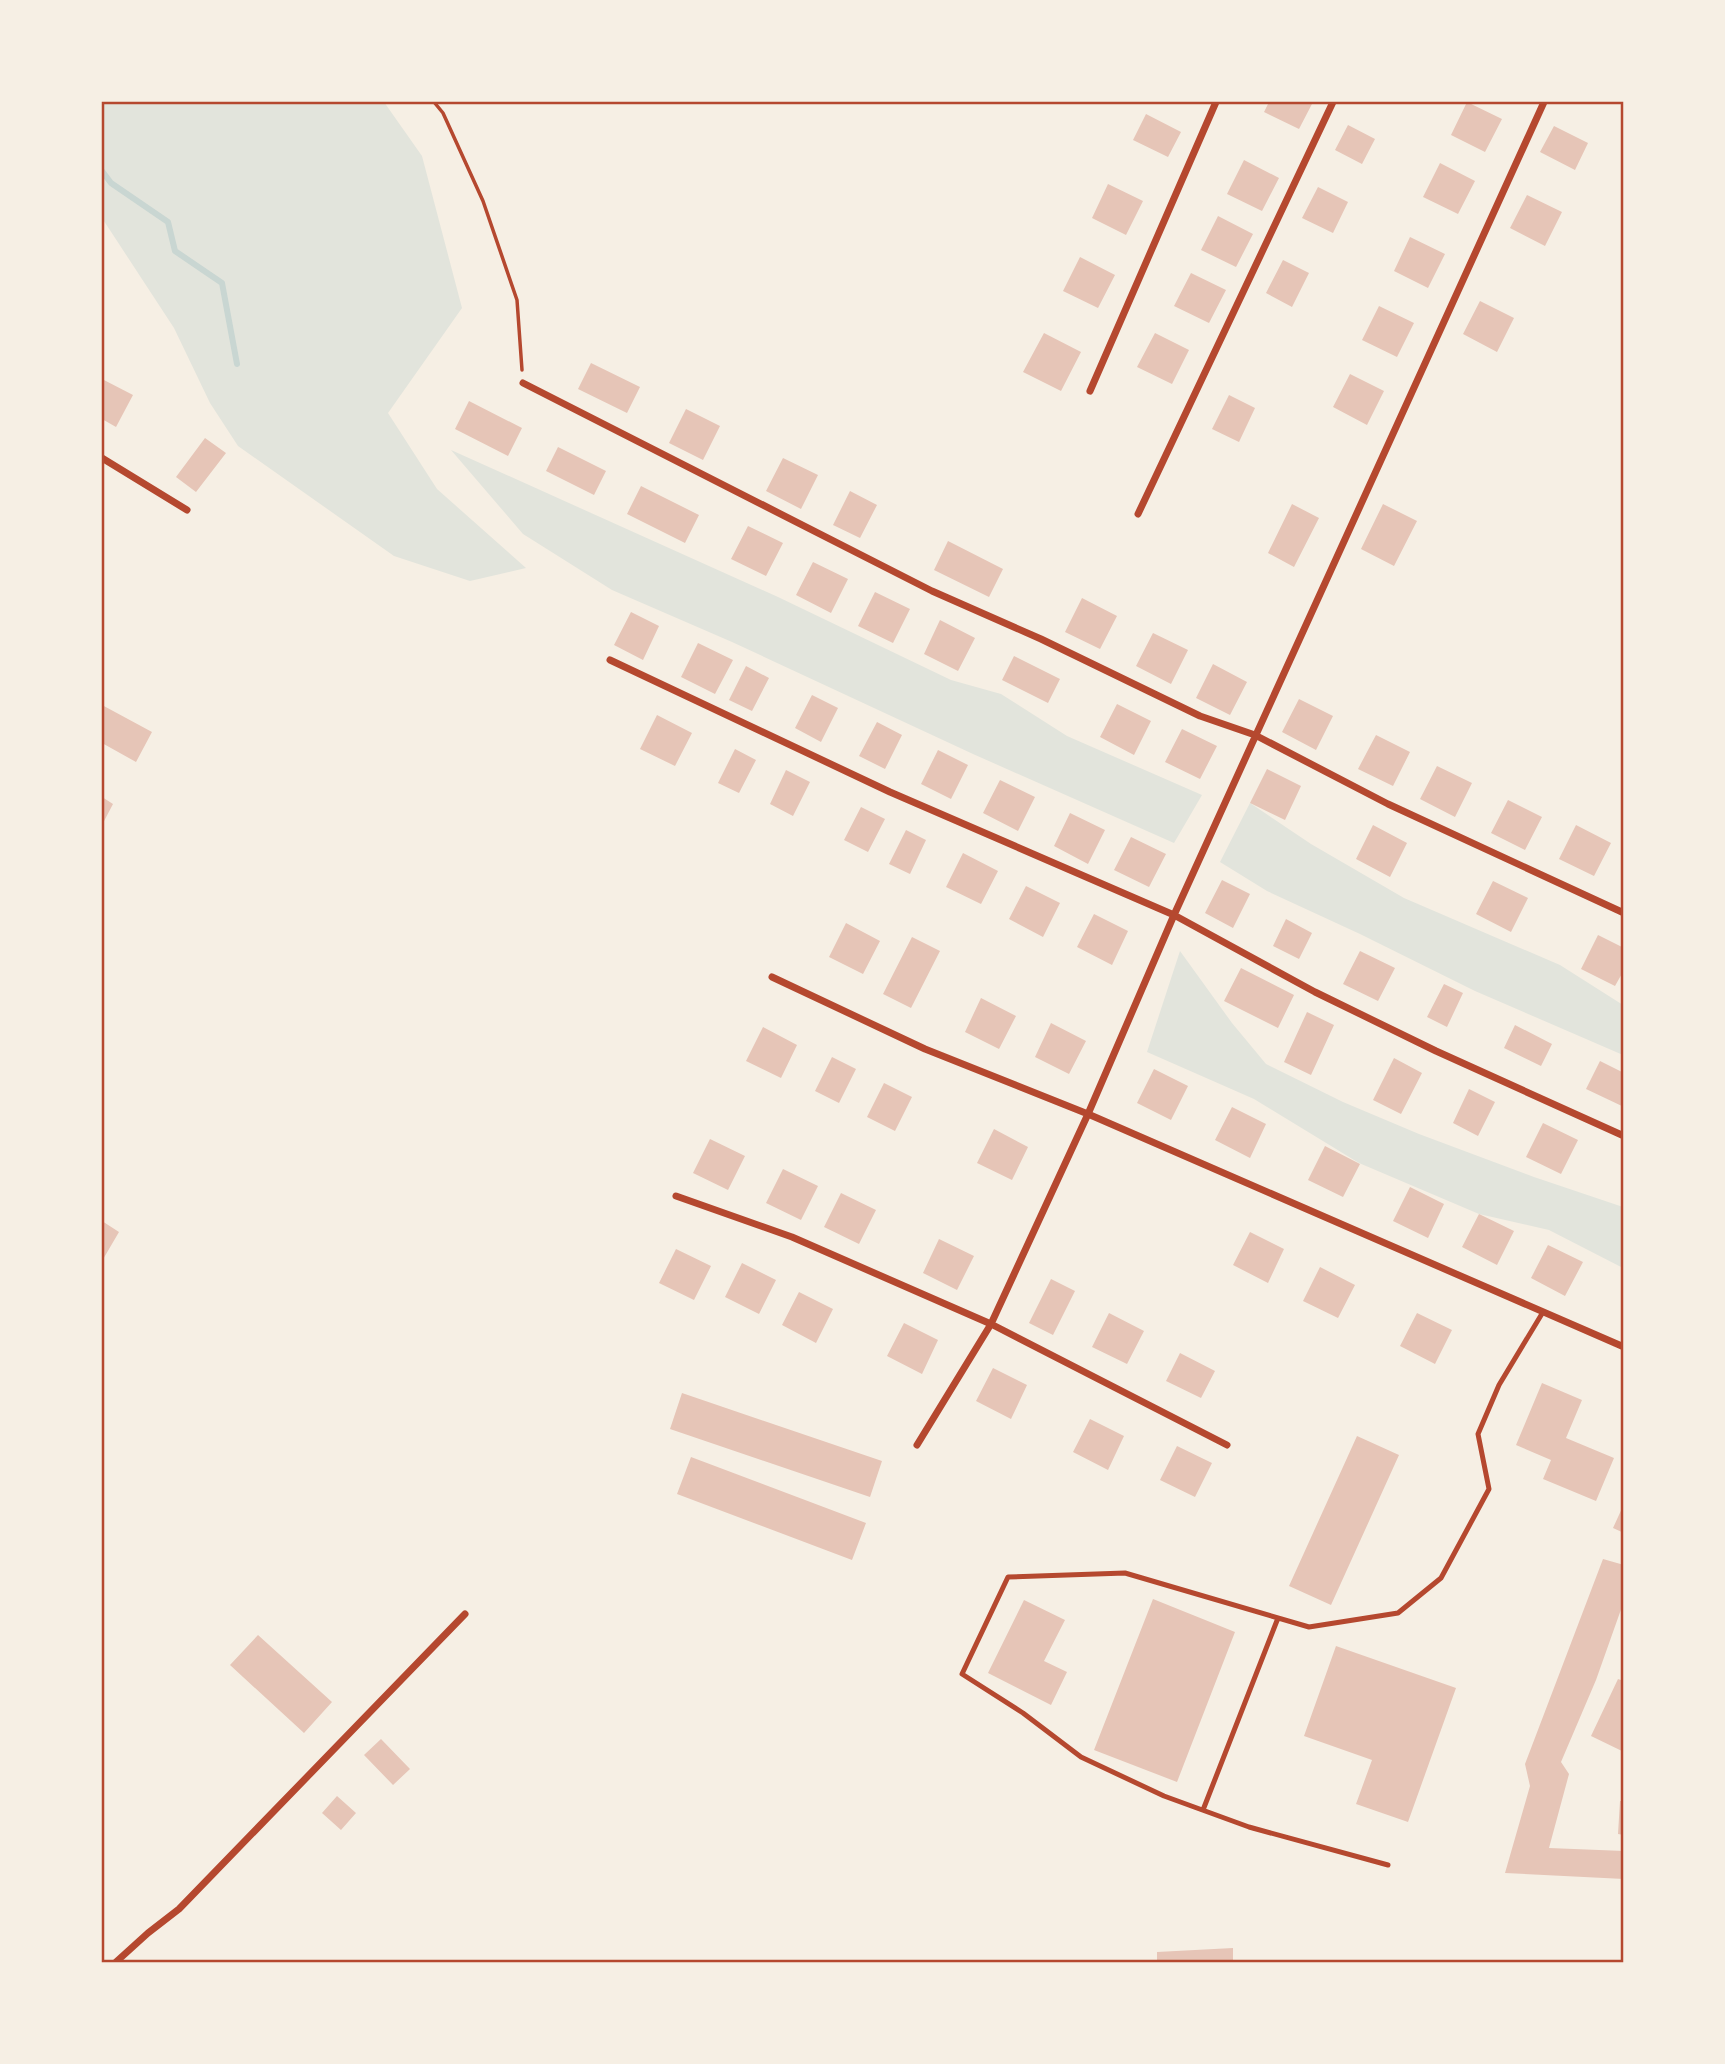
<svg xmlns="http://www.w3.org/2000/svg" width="1725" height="2064" font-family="Manrope,sans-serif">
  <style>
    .green { fill: #e2e4dc }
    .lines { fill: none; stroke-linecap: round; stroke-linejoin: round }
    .stream { stroke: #c9d6d2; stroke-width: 6 }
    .building { fill: #e6c5b7 }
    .path { stroke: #b5482f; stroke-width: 3.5 }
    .service { stroke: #b5482f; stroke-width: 5 }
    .minor { stroke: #b5482f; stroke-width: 7 }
    .neatline { fill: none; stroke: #b5482f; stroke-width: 2.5 }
  </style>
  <rect width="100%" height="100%" fill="#f6efe4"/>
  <!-- green -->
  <path class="green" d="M102,102H384L422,156L462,308L388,413L437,489L526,568L470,581L394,556L238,446L210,403L174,328L102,218Z
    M451,450L778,597L951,680L1001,694L1067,736L1202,795L1174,843L973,754L732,642L612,590L523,534Z
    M1250,803L1311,844L1404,898L1560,965L1623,1005V1055L1475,991L1360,934L1267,891L1220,862Z
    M1180,951L1232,1023L1266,1064L1343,1102L1419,1134L1534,1177L1623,1207V1268L1549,1230L1479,1214L1359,1163L1254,1099L1147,1052Z"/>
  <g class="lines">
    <!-- stream -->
    <path class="stream" d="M102,171L111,183L168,222L175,251L222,283L237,364"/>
  </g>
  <!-- building -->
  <path class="building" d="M1269,102H1313L1299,129L1264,112Z
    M1467,102L1502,119L1485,152L1451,135Z
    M1146,114L1181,132L1168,157L1133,140Z
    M1348,125L1375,139L1362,164L1335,150Z
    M1554,126L1588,143L1575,170L1540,152Z
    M1244,160L1279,178L1262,211L1227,194Z
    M1440,163L1475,181L1458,214L1423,197Z
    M1108,184L1143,201L1126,235L1092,218Z
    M1318,187L1348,202L1333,233L1302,218Z
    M1527,195L1562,212L1545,246L1510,228Z
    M1218,216L1253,234L1236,267L1201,250Z
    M1410,237L1445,254L1428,288L1394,271Z
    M1080,257L1115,275L1098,308L1063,291Z
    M1283,260L1309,273L1292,307L1266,293Z
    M1191,273L1226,290L1209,323L1174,306Z
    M1480,301L1514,318L1497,352L1463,334Z
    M1379,306L1414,323L1397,357L1362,340Z
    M1044,333L1081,352L1061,391L1023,372Z
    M1155,333L1189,350L1172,384L1137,367Z
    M591,363L640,387L627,413L578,389Z
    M1350,374L1384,391L1367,425L1333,407Z
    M102,379L133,395L116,427L102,419Z
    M1229,395L1255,408L1239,442L1212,429Z
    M469,401L522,428L508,456L455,429Z
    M686,409L720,426L703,460L669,443Z
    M205,438L226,453L196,492L176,477Z
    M558,447L606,471L594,495L546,471Z
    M783,458L818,475L801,509L766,491Z
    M641,486L699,515L685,543L627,514Z
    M850,491L877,505L860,538L833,525Z
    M1292,504L1319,518L1294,567L1268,553Z
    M1383,504L1417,521L1394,566L1361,549Z
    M748,526L783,543L766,576L731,559Z
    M948,541L1003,569L989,597L934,570Z
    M813,562L848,579L831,613L796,595Z
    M875,592L910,609L893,643L858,626Z
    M1082,598L1117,616L1100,649L1065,632Z
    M631,612L659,626L643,660L614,645Z
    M940,620L975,638L958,671L924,654Z
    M1153,633L1188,650L1171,684L1136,666Z
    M698,643L733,660L715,694L681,677Z
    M1014,656L1060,679L1048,703L1002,680Z
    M1213,664L1247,682L1230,715L1196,698Z
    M746,666L769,678L752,711L729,700Z
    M812,695L838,708L821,742L795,728Z
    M1299,699L1333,716L1316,750L1282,732Z
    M1117,704L1151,721L1134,755L1100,737Z
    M102,705L152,732L136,762L102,743Z
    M657,715L692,733L675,766L640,749Z
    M877,722L902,735L885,769L859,756Z
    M1182,729L1217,746L1200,779L1165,762Z
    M1376,735L1410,752L1393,786L1358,769Z
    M735,749L756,760L739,793L718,783Z
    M938,750L968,765L951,799L921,784Z
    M1437,766L1472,783L1455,817L1420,799Z
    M1267,769L1301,786L1285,820L1250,803Z
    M786,770L810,782L793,816L770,804Z
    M1000,780L1035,797L1018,831L983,813Z
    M102,797L113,804L102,825Z
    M1508,800L1542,817L1525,850L1491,833Z
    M861,807L885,819L868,852L844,840Z
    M1070,813L1105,830L1088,864L1054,846Z
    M1373,825L1407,843L1390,877L1356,859Z
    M1576,825L1611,843L1594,876L1559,859Z
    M906,830L926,840L910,874L889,864Z
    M1131,837L1166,854L1149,887L1114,870Z
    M963,853L998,871L981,904L946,887Z
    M1222,880L1250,894L1233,928L1205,913Z
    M1493,881L1528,898L1511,932L1476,914Z
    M1026,886L1060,903L1043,937L1009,919Z
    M1094,914L1128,931L1112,965L1077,947Z
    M1286,919L1312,933L1299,959L1273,946Z
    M846,923L880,941L863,974L829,957Z
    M1598,935L1624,948V970L1615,986L1581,969Z
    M912,937L940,951L911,1008L883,994Z
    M1360,951L1395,968L1378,1001L1343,984Z
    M1241,968L1294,995L1278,1028L1224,1001Z
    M1444,984L1463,993L1447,1027L1427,1017Z
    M981,998L1016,1016L999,1049L965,1032Z
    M1307,1012L1334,1025L1311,1075L1284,1062Z
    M1051,1023L1086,1041L1069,1074L1035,1057Z
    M1515,1025L1552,1044L1541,1066L1504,1048Z
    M763,1027L797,1045L781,1078L746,1061Z
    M832,1057L856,1069L839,1103L815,1091Z
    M1394,1058L1422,1073L1401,1114L1373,1100Z
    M1600,1061L1624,1073V1107L1586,1089Z
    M1154,1069L1188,1086L1171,1120L1137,1103Z
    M884,1083L912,1097L895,1131L867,1117Z
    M1469,1089L1495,1102L1478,1136L1453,1123Z
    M1232,1107L1266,1124L1250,1158L1215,1140Z
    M1543,1123L1578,1140L1561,1174L1526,1157Z
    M994,1129L1028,1147L1012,1180L977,1163Z
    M710,1139L745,1156L728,1190L693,1173Z
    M1325,1146L1360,1164L1343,1197L1308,1180Z
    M783,1169L818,1186L801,1220L766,1203Z
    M1410,1187L1444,1204L1428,1238L1393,1221Z
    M841,1193L876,1210L859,1244L824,1227Z
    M1479,1214L1514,1231L1497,1265L1462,1247Z
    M102,1221L119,1232L102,1261Z
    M1250,1232L1284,1249L1268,1283L1233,1265Z
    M939,1239L974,1256L957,1290L923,1273Z
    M1548,1245L1583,1262L1565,1296L1531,1278Z
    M676,1249L711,1266L694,1300L659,1283Z
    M742,1263L776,1280L759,1314L725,1297Z
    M1320,1267L1355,1285L1338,1318L1303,1301Z
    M1051,1279L1075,1291L1053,1335L1029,1323Z
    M799,1292L833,1309L816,1343L782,1325Z
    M1109,1313L1144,1331L1127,1364L1092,1347Z
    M1417,1313L1452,1330L1435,1364L1400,1346Z
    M904,1323L938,1340L922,1374L887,1356Z
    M1180,1353L1215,1371L1201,1398L1166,1381Z
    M993,1368L1027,1385L1011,1419L976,1401Z
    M1542,1383L1582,1400L1566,1438L1614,1458L1596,1501L1543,1479L1551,1460L1516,1445Z
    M682,1393L882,1461L870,1497L670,1429Z
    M1090,1419L1124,1436L1108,1470L1073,1452Z
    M1357,1436L1399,1455L1331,1605L1289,1586Z
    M1177,1446L1212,1463L1195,1497L1160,1480Z
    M691,1457L866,1523L852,1560L677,1494Z
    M1624,1504V1533L1613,1528Z
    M1603,1559L1624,1565V1601L1596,1680L1561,1762L1569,1774L1549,1848L1624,1851V1879L1505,1873L1530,1786L1525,1764Z
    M1153,1599L1235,1632L1177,1782L1094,1750Z
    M1024,1600L1065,1620L1044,1661L1067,1672L1051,1705L988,1673Z
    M258,1635L332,1702L304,1733L230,1665Z
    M1336,1646L1456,1688L1408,1822L1356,1804L1372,1760L1304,1736Z
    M1618,1679L1624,1681V1752L1591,1736Z
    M381,1739L410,1769L393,1785L364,1755Z
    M337,1796L356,1813L341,1830L322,1813Z
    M1620,1801H1624V1835L1618,1834Z
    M1233,1948V1962H1157V1952Z"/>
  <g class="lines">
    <!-- path -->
    <path class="path" d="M434,102L443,113L483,201L517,300L522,370"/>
    <!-- service -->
    <path class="service" d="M1203,1810L1278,1618
      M1388,1865L1249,1827L1164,1796L1081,1757L1023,1713L962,1674L1008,1577L1125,1573L1309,1627L1398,1613L1441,1578L1489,1489L1478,1434L1499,1385L1543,1312"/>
    <!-- minor -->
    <path class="minor" d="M523,383L932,591L1041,639L1200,716L1255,735L1388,804L1624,913
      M1090,391L1216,102
      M102,458L187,510
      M1138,514L1333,102
      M610,660L890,792L1174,915L1315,992L1436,1051L1624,1136
      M772,977L925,1049L1088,1114L1624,1347
      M676,1196L792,1237L991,1324L1227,1445
      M917,1445L991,1324L1088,1114L1174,915L1544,102
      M116,1962L148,1933L179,1909L465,1614"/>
  </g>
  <!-- border -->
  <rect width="1725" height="2064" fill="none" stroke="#f6efe4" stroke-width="206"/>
  <rect x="103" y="103" width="1519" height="1858" class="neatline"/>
</svg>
